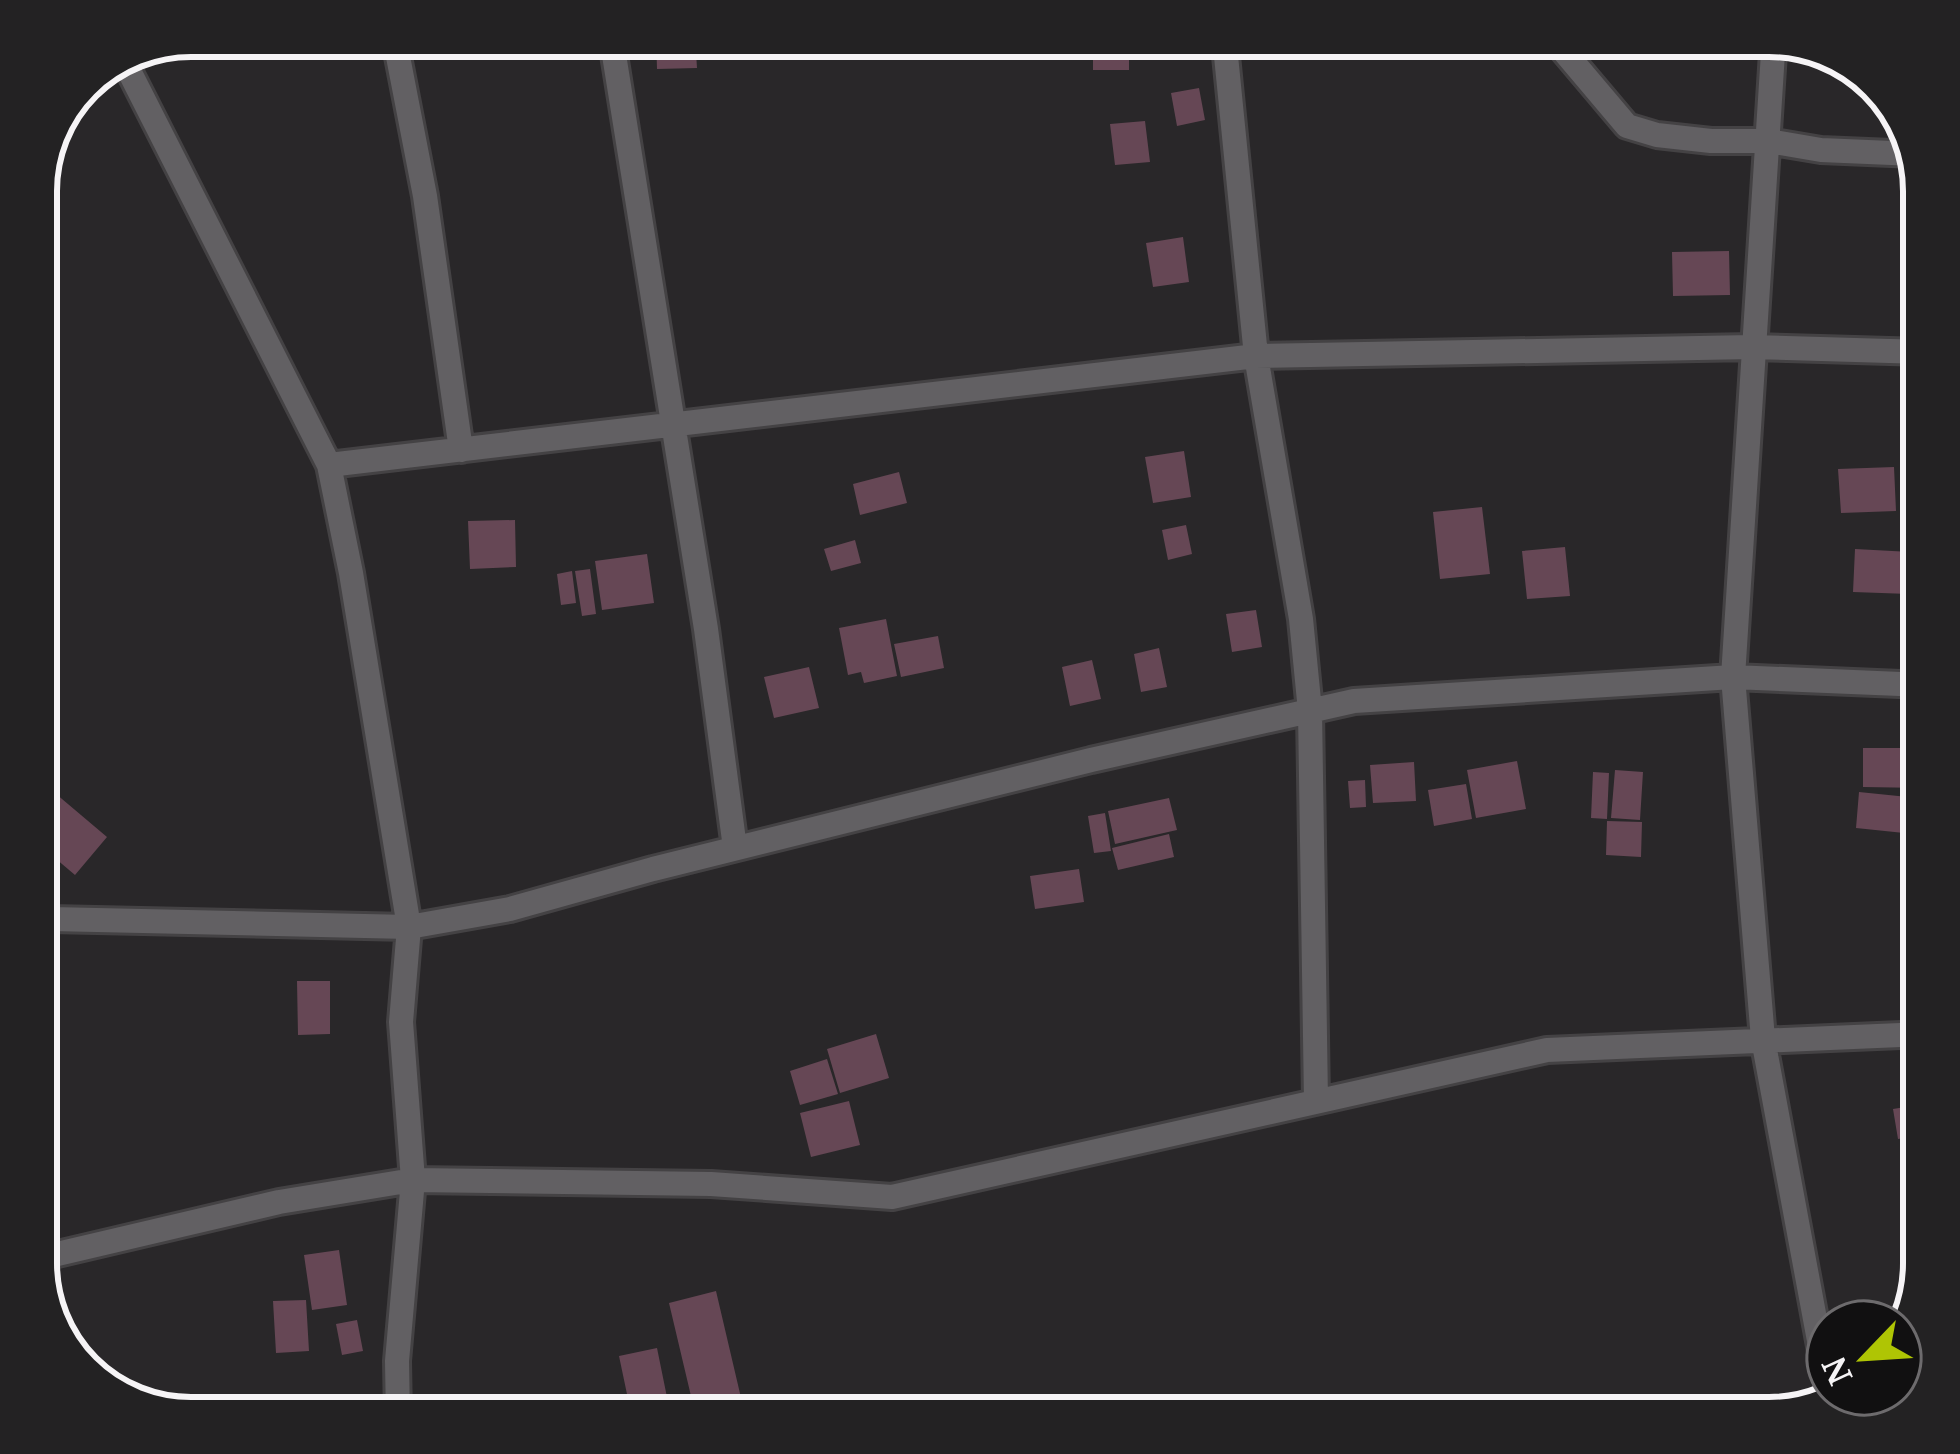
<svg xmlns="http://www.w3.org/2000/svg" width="1960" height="1454" font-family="'Noto Serif',serif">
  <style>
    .building { fill: #664755 }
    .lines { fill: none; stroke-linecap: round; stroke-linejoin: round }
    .minor-casing { stroke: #444244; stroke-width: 30 }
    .minor { stroke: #626063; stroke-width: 24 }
    .rim { fill: none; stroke: #f6f4f6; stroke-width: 6 }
  </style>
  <rect width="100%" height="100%" fill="#292729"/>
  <!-- building -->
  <path class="building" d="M656,36H695L697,68L657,69Z
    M1093,36H1129V70H1093Z
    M1199,88L1205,120L1177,126L1171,93Z
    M1145,121L1150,162L1115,165L1110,124Z
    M1183,237L1189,282L1153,287L1146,243Z
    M1729,251L1730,295L1673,296L1672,252Z
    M1184,451L1191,497L1153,503L1145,457Z
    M1894,467L1896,511L1841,513L1838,469Z
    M899,472L907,503L860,515L853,484Z
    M1482,507L1490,574L1440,579L1433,512Z
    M515,520L516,567L470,569L468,521Z
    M1186,525L1192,554L1168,560L1162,530Z
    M855,540L861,563L831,571L824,549Z
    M1565,547L1570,596L1527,599L1522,551Z
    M1855,549L1911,552L1909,594L1853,592Z
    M647,554L654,603L602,610L595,561Z
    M590,569L596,614L582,616L575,571Z
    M572,571L576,603L561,605L557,574Z
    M1256,610L1262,647L1232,652L1226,614Z
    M886,619L897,676L864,683L861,672L848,675L839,628Z
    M938,636L944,668L901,677L894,644Z
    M1159,648L1167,687L1141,692L1134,654Z
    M1092,660L1101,699L1070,706L1062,667Z
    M809,667L819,708L774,718L764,677Z
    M1863,748H1924V788L1863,787Z
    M1517,761L1526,809L1476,818L1467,770Z
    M1414,762L1416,801L1373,803L1370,765Z
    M1615,770L1643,772L1640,820L1611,818Z
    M1593,772L1609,773L1607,819L1591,818Z
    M36,777L107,837L75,875L36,842Z
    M1365,780L1366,807L1350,808L1348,781Z
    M1466,784L1472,819L1434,826L1428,790Z
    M1859,792L1908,797L1904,833L1856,828Z
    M1169,798L1177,830L1115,844L1108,811Z
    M1105,813L1111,851L1094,853L1088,816Z
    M1607,821L1642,822L1641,857L1606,855Z
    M1169,834L1174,857L1118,870L1112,848Z
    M1079,869L1084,902L1035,909L1030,876Z
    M297,981H330V1034L298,1035Z
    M876,1034L889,1078L840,1093L827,1049Z
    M827,1059L838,1094L800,1105L790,1071Z
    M849,1101L860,1145L811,1157L800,1113Z
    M1924,1104V1135L1898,1139L1893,1109Z
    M339,1250L347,1305L312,1310L304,1255Z
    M716,1291L742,1402L695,1413L669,1303Z
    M306,1300L309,1351L276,1353L273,1301Z
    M357,1320L363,1351L342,1355L336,1324Z
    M657,1348L670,1412L632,1418L619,1356Z"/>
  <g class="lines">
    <defs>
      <path id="minor" d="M394,36L425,196L461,450
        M611,36L706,629L735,848
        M1224,36L1256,356L1301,619L1310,711L1316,1101
        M1551,36L1627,126L1657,135L1711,141H1768L1821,150L1915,154
        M1774,37L1733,677L1763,1039L1828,1389
        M329,465L1256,356L1752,347L1924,352
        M36,914L51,919L409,927L351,573L329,465L124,61
        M36,1259L279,1202L413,1180L711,1184L892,1197L1547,1050L1924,1034
        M398,1418L397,1361L413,1180L401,1022L409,927L510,909L653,869L1091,760L1354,701L1733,677L1924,685"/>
    </defs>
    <!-- minor casing -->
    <use href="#minor" class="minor-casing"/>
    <!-- minor -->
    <use href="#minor" class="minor"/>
  </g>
  <!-- crop -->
  <path d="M0 0H1960V1454H0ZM191 57H1769A134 134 0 0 1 1903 191V1263A134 134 0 0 1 1769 1397H191A134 134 0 0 1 57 1263V191A134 134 0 0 1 191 57Z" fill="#232223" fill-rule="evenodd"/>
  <path class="rim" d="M191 57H1769A134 134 0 0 1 1903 191V1263A134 134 0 0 1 1769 1397H191A134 134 0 0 1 57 1263V191A134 134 0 0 1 191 57Z"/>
  <!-- north arrow -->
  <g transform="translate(1864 1358) rotate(245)"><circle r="57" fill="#111011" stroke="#6d6b6d" stroke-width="3"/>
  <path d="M0-9L21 45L0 30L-21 45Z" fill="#afc504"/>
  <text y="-18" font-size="33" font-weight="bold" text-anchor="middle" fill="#f6f4f6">N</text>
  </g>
</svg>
